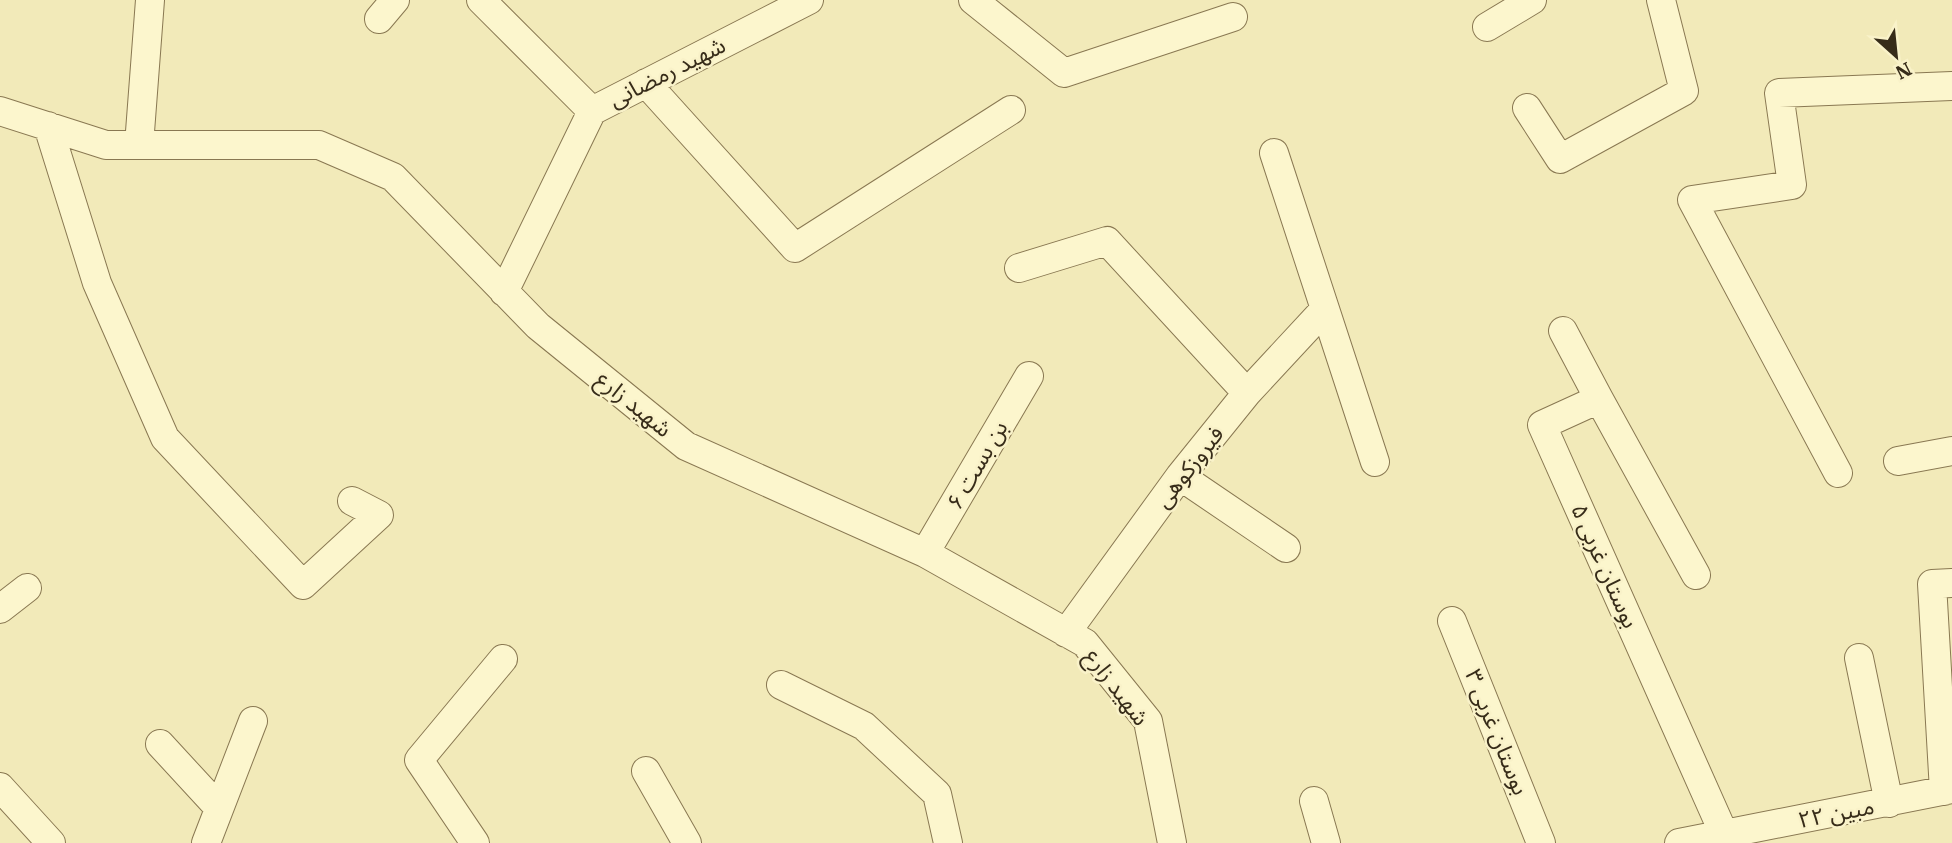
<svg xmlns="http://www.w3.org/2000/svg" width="1952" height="843" font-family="'IBM Plex Serif','Noto Sans Arabic',serif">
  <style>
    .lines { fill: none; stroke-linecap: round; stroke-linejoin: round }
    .minor-casing { stroke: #897852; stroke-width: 30 }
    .minor { stroke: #fcf6cd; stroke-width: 28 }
    .labels { text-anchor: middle; stroke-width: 5; stroke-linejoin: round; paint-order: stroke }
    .street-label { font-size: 23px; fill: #372c19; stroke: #f9f2c9 }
  </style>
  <rect width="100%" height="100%" fill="#f2eab9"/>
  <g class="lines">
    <defs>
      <path id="minor" d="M481,0L592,111
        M973,0L1064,73L1233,17
        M379,19L395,0
        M1487,27L1532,0
        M646,83L795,248L1011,110
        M1527,108L1560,159L1684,91L1661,0
        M0,111L106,145H319L393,177L538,326L686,446L925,553L1085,643L1148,721L1172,843
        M48,126L97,283L165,438L303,585L379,515L352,501
        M139,145L150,0
        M1274,153L1375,462
        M1019,268L1107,241L1247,393
        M504,292L592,111L809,0
        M1563,331L1599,399L1542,425L1724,834
        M1599,399L1696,575
        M1898,461L1952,451
        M1838,473L1692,200L1792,185L1779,93L1952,86
        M1180,476L1286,548
        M925,553L1029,376
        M0,609L27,588
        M1452,621L1541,843
        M1066,633L1180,476L1247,393L1324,310
        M1859,658L1889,803
        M781,685L864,726L937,794L948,843
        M160,744L219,808
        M646,771L687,843
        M0,787L51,843
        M1944,791L1932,584L1952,583
        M1314,801L1326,843
        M206,843L253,721
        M475,843L419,760L503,659
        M1679,843L1952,789"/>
    </defs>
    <!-- minor casing -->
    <use href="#minor" class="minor-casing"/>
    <!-- minor -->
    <use href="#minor" class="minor"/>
  </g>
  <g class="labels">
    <!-- street labels -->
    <g class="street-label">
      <text transform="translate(667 72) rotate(-27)" y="8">شهید رمضانی</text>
      <text transform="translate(634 404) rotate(39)" y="8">شهید زارع</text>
      <text transform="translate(977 465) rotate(-60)" y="8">بن بست ۶</text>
      <text transform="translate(1189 467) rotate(-52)" y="8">فیروزکوهی</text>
      <text transform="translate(1605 566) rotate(66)" y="8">بوستان غربی ۵</text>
      <text transform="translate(1117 687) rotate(53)" y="8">شهید زارع</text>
      <text transform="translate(1497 732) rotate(68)" y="8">بوستان غربی ۳</text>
      <text transform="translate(1836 813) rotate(-11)" y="8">مبین ۲۲</text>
    </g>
  </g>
  <!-- north arrow -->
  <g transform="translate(1896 56) rotate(153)" stroke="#f9f2c9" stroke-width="5" paint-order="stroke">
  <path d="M0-5L12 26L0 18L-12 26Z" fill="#372c19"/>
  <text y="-10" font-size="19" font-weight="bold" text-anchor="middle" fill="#372c19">N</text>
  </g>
</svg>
